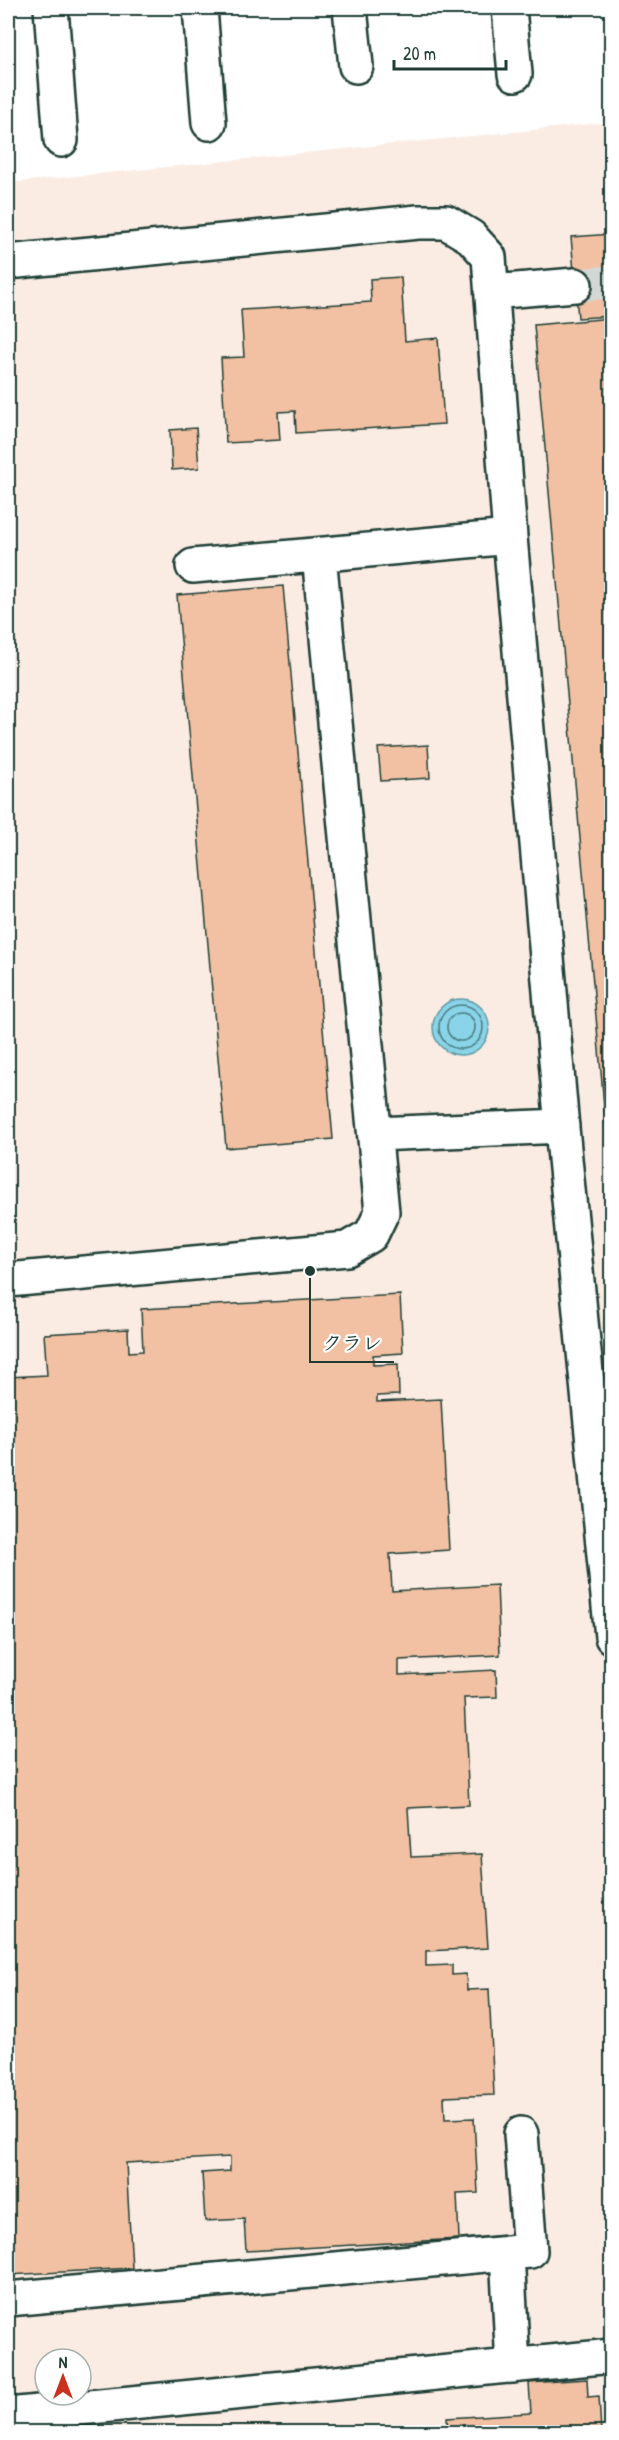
<svg xmlns="http://www.w3.org/2000/svg" width="619" height="2440" font-family="'Patrick Hand','Klee One',sans-serif">
  <style>
    .built { fill: #fbece3; fill-rule: evenodd }
    .water { fill: #89d4e9; stroke: #5f98a1; stroke-width: 1.5 }
    .lines { fill: none; stroke-linecap: round; stroke-linejoin: round }
    .shore { stroke: #49797c; stroke-width: 1.5 }
    .building { fill: #f2c1a3; stroke: #1f3d34; stroke-width: 1.5 }
    .minor-tunnel { stroke: #d2d8d6; stroke-width: 33; stroke-dasharray: 33 16; stroke-linecap: butt }
    .minor-casing { stroke: #1f3d34; stroke-width: 38 }
    .minor { stroke: #fff; stroke-width: 33 }
    .leader { fill: none; stroke: #1f3d34; stroke-width: 2 }
    .callout-dot { fill: #1f3d34; stroke: #fff; stroke-width: 2 }
    .callout-label { font-size: 20px; text-anchor: middle; font-weight: bold; fill: #1f3d34; stroke: #fff; stroke-width: 4.5; stroke-linejoin: round; paint-order: stroke }
  </style>
  <rect width="100%" height="100%" fill="#fff"/>
  <filter id="ink" filterUnits="userSpaceOnUse"><feTurbulence type="fractalNoise" baseFrequency=".0167" numOctaves="2"/><feDisplacementMap in="SourceGraphic" scale="12" xChannelSelector="R" yChannelSelector="G"/><feConvolveMatrix kernelMatrix="1 2 1 2 8 2 1 2 1" color-interpolation-filters="sRGB"/></filter>
  <g filter="url(#ink)">
    <!-- built -->
    <path class="built" d="M611,122V2432H8V183ZM45,2359H81V2395H45Z"/>
    <!-- water -->
    <path class="water" d="M433 1027a28 28 0 1 1 56 0a28 28 0 1 1-56 0Z"/>
    <g class="lines">
      <!-- shore -->
      <path class="shore" d="M439 1027a22 22 0 1 1 44 0a22 22 0 1 1-44 0Z
        M447 1027a14 14 0 1 1 28 0a14 14 0 1 1-28 0Z"/>
    </g>
    <!-- building -->
    <path class="building" d="M612,234V316L578,318L571,237Z
      M401,277L405,341L438,338L444,424L296,433L295,411L278,412L280,440L226,443L221,358L244,357L241,310L371,302L370,279Z
      M612,318V1195L534,325Z
      M196,428L199,468L172,470L170,430Z
      M283,586L333,1139L226,1148L177,595Z
      M428,745L430,778L381,781L378,748Z
      M400,1295L403,1353L373,1355V1365L398,1364L399,1395L377,1396V1402L441,1399L449,1550L390,1554L392,1591L497,1585L500,1655L399,1660V1675L496,1670L497,1697L464,1698L469,1805L408,1808L411,1857L482,1854L488,1948L426,1951V1966L452,1965V1975L466,1974L467,1990L489,1989L494,2095L444,2097L445,2119L474,2118L478,2193L457,2194L459,2239L246,2251L244,2219L205,2221L202,2173L230,2171V2157L126,2163L132,2268L8,2275V1377L47,1375L44,1334L128,1329L129,1352L143,1351L141,1309Z
      M587,2379L588,2397L599,2396L601,2432H448L447,2418L531,2413L529,2383Z"/>
    <g class="lines">
      <!-- minor-tunnel -->
      <path class="minor-tunnel" d="M575,285L612,282"/>
      <defs>
        <path id="minor" d="M51,8L61,140
          M200,8L209,123
          M350,8L356,66
          M509,8L515,74
          M8,262L418,222H446L471,237L489,257L510,537L562,1128L612,1637
          M492,292L575,285
          M193,566L510,537
          M376,1134L562,1126
          M8,1280L347,1249L371,1235L382,1212L319,555
          M507,2253L513,2366
          M8,2299L530,2251L521,2134
          M8,2415L612,2356"/>
      </defs>
      <!-- minor casing -->
      <use href="#minor" class="minor-casing"/>
      <!-- minor -->
      <use href="#minor" class="minor"/>
    </g>
  </g>
  <!-- callouts -->
  <path class="leader" d="M310 1271L310 1362H394"/>
  <circle class="callout-dot" cx="310" cy="1271" r="6"/>
  <g class="callout-label">
    <text x="352" y="1350">クラレ</text>
  </g>
  <!-- margin -->
  <rect width="619" height="2440" fill="none" stroke="#fff" stroke-width="30"/>
  <rect x="15" y="15" width="589" height="2410" fill="none" stroke="#1f3d34" stroke-width="2" filter="url(#ink)"/>
  <!-- north arrow -->
  <g transform="translate(63 2377)"><circle r="28" fill="#ffffff" stroke="#a5b1ae" stroke-width="1.5"/>
  <path d="M0-4.5L10 22L0 15L-10 22Z" fill="#c8321e"/>
  <text y="-9" font-size="16" font-weight="bold" text-anchor="middle" fill="#1f3d34">N</text>
  </g>
  <!-- scale -->
  <path d="M394 60v9h112v-9" fill="none" stroke="#1f3d34" stroke-width="3"/>
  <text x="403" y="60" font-size="18" fill="#1f3d34" stroke="#ffffff" stroke-width="4.5" paint-order="stroke">20 m</text>
</svg>
